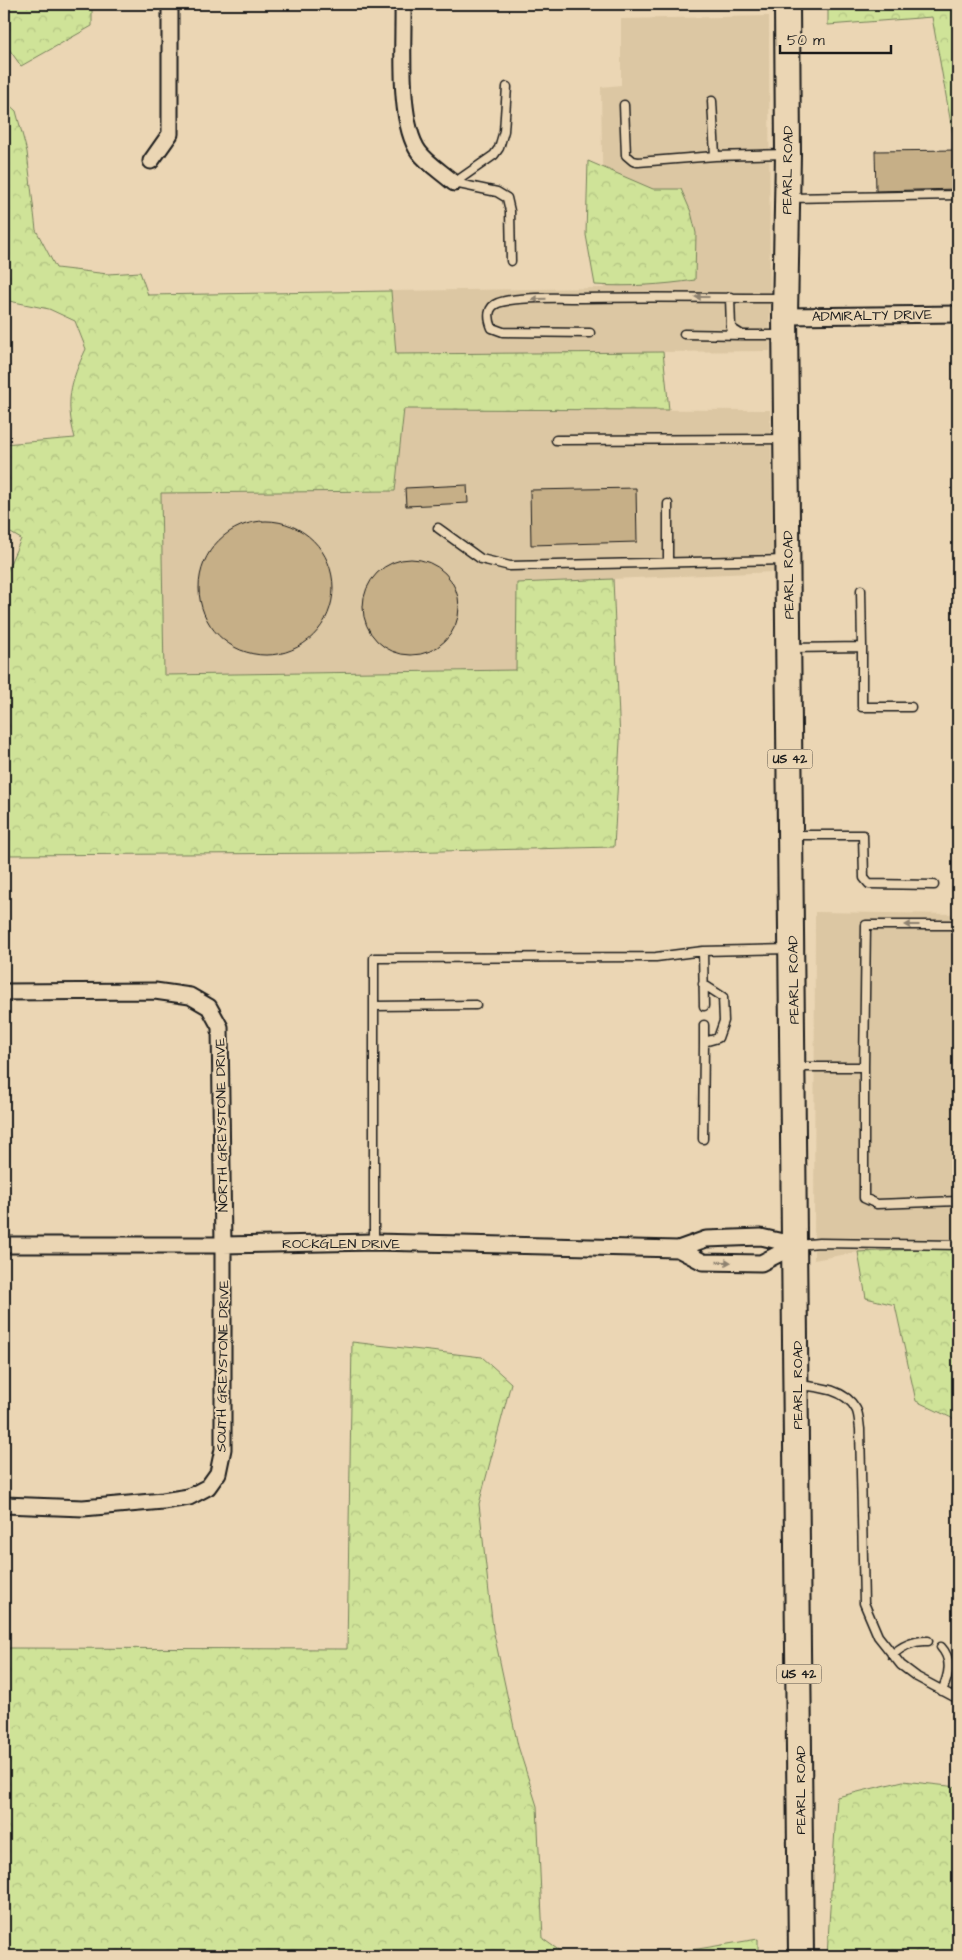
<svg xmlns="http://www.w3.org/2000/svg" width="962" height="1960" font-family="'Architects Daughter',sans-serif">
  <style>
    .built { fill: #dcc7a3 }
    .forest { fill: url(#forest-crowns); stroke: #76805a }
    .building { fill: #c6af87; stroke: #1c1c1c }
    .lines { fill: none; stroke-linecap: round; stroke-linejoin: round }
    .service-casing { stroke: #1c1c1c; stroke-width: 11 }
    .minor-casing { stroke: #1c1c1c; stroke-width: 19 }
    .primary-casing { stroke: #1c1c1c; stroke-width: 28 }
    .service { stroke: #ebd6b4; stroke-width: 8 }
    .minor { stroke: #ebd6b4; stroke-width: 15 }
    .primary { stroke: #ebd6b4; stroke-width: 24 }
    .oneway { fill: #8e8270 }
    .labels { text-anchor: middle; stroke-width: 4; stroke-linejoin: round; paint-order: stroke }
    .shield { fill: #ebd6b4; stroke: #5a544a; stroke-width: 1 }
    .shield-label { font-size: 12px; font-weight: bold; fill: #1c1c1c }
    .street-label { font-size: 14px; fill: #1c1c1c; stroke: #ebd6b4 }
  </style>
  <defs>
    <pattern id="forest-crowns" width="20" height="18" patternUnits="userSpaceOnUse" patternTransform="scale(1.25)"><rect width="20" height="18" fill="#cfe398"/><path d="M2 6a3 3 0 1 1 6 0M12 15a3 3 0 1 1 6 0" fill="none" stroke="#b1c282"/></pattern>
  </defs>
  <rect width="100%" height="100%" fill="#ebd6b4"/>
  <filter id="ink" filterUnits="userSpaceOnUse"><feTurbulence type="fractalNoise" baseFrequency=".02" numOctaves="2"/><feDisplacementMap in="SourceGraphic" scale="10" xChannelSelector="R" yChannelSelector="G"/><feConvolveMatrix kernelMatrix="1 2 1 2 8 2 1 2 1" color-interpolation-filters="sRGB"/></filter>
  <g filter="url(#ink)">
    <!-- built -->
    <path class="built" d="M769,16L770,351L395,354L391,291L604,288L601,87L621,85V19Z
      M404,409L770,410L774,572L517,583V670L164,675L161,492L395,491Z
      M815,912L958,914V1247L858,1252L814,1260Z"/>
    <!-- forest -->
    <path class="forest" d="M4,4H92V26L21,66L4,42Z
      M828,4H958V136L953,135L932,17L828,25Z
      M4,100L16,111L27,152L36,230L56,268L108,274L140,272L148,295L391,291L396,354L663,352L669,410L404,409L395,491L161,493L164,675L516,670L517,583L613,579L620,741L614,847L354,853L4,855V577L21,539L4,529V444L75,438C65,402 70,382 86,349L75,321L49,309L4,300Z
      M588,161L653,189H681L691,212L696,233L695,280C662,285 628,287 595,285L586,235Z
      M958,1247V1421L916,1401L895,1305L866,1298L858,1252Z
      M352,1342L482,1357L511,1383L479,1504L493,1629L518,1746L537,1806L543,1939L567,1956H4V1648L347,1649Z
      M903,1781L958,1787V1956H827L837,1797Z
      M758,1939V1956H622L698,1949Z"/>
    <!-- building -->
    <path class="building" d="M958,150V189L876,191L875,151Z
      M467,485L468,503L406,506L405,488Z
      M636,488L637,542L531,545L530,490Z
      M199 588a67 67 0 1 1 134 0a67 67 0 1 1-134 0Z
      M363 607a48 48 0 1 1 96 0a48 48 0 1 1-96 0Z"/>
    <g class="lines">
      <defs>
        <path id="service" d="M712,101L715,156
          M624,105L626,155L633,161L638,162L715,156L786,154
          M454,183L494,155L499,148L504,131L507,87
          M454,183L497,192L507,198L510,211L511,261
          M789,198L958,195
          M730,297L731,328L742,335H783
          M590,333L503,332L492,328C488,318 487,307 498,303C515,296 562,298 582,298C649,297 716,298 784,298
          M684,334L742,335
          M556,440L785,439
          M668,504V562
          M438,528L481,559L510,566L785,560
          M862,647V707H911
          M791,648L862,647L861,590
          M793,835H863L864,878L869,884L934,885
          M703,951L704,1006
          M703,984L723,997L724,1021L718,1038L704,1042L703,1139
          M374,1006L476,1005
          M704,1042V1025
          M796,1067H864V1198L877,1204L958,1201
          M864,1067L866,925H958
          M374,1242V958L656,957L703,951L788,949
          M798,1245L819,1243L958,1245
          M799,1385C819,1387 845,1389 856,1409C859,1414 859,1423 860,1429L864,1603L878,1636L901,1665L917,1677L958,1699
          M941,1647C953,1660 949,1675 942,1691
          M892,1655C903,1645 914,1640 928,1641"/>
        <path id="minor" d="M403,4C404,42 397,121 419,152C428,164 443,173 454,183
          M151,161L170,134V4
          M785,316L958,314
          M4,992L155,991L190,996L209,1007L220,1027L223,1245V1449L218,1473L208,1487L189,1497L163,1501L83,1508L4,1505
          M4,1245H223L374,1242L678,1249L706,1239L761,1237L796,1245
          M678,1249L703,1262L761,1263L796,1245"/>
        <path id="primary" d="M787,4L788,154L785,316L801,1956"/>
      </defs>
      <!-- service casing -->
      <use href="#service" class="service-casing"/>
      <!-- minor casing -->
      <use href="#minor" class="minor-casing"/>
      <!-- primary casing -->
      <use href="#primary" class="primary-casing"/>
      <!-- service -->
      <use href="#service" class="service"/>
      <!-- minor -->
      <use href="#minor" class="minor"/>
      <!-- primary -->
      <use href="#primary" class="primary"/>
    </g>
    <!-- one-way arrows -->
    <defs><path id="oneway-solid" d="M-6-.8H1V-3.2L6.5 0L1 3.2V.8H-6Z" transform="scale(1.25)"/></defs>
    <g class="oneway">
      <use href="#oneway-solid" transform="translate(702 297) rotate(180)"/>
      <use href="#oneway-solid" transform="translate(539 299) rotate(178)"/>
      <use href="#oneway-solid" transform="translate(912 925) rotate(180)"/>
      <use href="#oneway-solid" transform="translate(724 1262) rotate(1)"/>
    </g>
  </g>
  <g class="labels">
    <!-- shield labels -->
    <g class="shield">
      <rect x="767.5" y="749.5" width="45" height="19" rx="4"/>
      <rect x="776.5" y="1664.5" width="45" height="19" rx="4"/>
    </g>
    <g class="shield-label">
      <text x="790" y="763">US 42</text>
      <text x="799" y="1678">US 42</text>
    </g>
    <!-- street labels -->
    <g class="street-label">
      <text transform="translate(787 170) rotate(-89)" y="5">PEARL ROAD</text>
      <text transform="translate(872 315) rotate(-1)" y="5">ADMIRALTY DRIVE</text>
      <text transform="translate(788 575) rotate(-91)" y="5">PEARL ROAD</text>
      <text transform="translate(793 980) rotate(-91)" y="5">PEARL ROAD</text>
      <text transform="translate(221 1125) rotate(-91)" y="5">NORTH GREYSTONE DRIVE</text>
      <text x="341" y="1248">ROCKGLEN DRIVE</text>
      <text transform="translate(222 1366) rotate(-89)" y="5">SOUTH GREYSTONE DRIVE</text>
      <text transform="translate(797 1385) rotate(-90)" y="5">PEARL ROAD</text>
      <text transform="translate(800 1790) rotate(-90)" y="5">PEARL ROAD</text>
    </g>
  </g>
  <!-- margin -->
  <rect width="962" height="1960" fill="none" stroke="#ebd6b4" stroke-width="20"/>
  <rect x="10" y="10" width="942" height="1940" fill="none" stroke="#1c1c1c" stroke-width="2" filter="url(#ink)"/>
  <!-- scale -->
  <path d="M780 45v8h111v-8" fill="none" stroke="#1c1c1c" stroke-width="2.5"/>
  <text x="787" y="45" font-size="15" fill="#1c1c1c" stroke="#ebd6b4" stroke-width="4" paint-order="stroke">50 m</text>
</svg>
